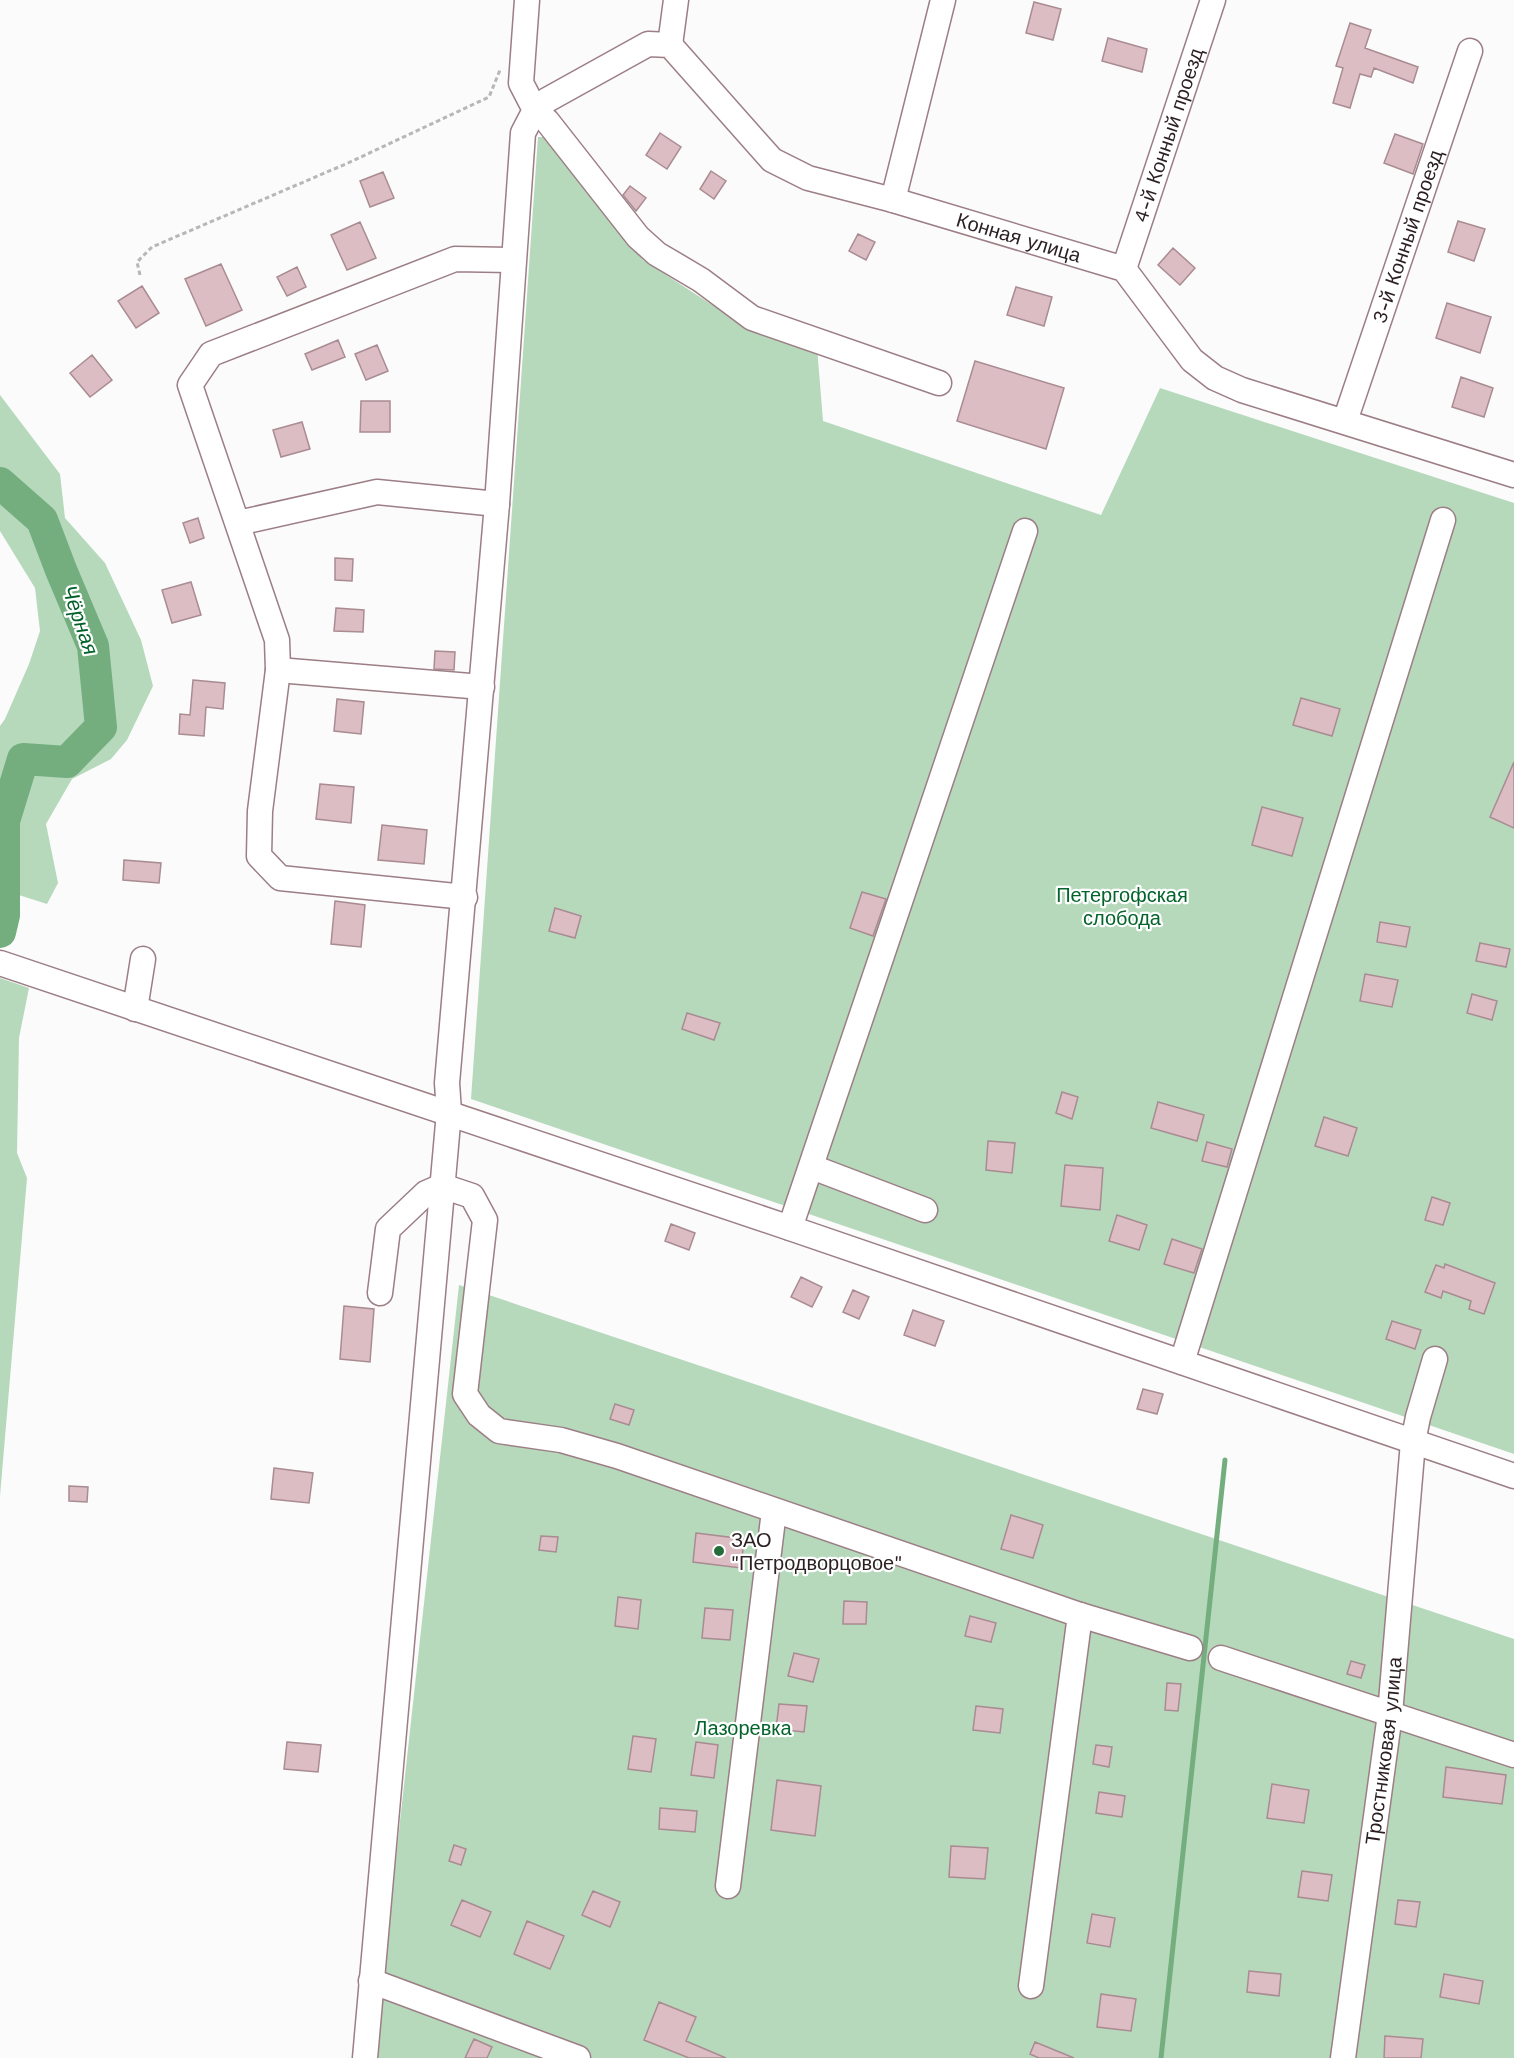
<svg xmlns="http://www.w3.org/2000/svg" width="1514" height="2058" font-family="'Work Sans',sans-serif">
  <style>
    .green { fill: #b6d9bc }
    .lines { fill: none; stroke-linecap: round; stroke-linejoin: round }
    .stream { stroke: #74ae7f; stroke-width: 5 }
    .river { stroke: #74ae7f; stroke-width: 32 }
    .building { fill: #ddbdc4; stroke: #a98b92; stroke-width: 1.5 }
    .minor-casing { stroke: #9c7e85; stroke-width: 27 }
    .path { stroke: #b9b6b7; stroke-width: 3; stroke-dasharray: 4.5 3; stroke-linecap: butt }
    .minor { stroke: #fff; stroke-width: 24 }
    .poi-dot { fill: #246c39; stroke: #fff; stroke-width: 2 }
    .labels { text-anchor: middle; stroke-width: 4.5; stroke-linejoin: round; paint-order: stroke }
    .street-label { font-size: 20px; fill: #2b1f22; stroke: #fff }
    .park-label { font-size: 20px; fill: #04642b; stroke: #fff }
    .poi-label { font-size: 20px; fill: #2b1f22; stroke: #fff; text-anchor: start }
    .water-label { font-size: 21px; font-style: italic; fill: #006128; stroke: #fff }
  </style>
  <rect width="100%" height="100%" fill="#fbfbfb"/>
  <!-- green -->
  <path class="green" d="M538,137H553L643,260L740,323L817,347L823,421L1101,515L1160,388L1514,503V1454L471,1099Z
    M0,395L60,474L65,518L105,563L141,640L153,686L127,740L111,759L72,779L46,824L58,883L47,904L0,889V726L5,719L29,664L40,631L35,588L0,531Z
    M0,978L29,988L19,1038L17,1153L27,1178L0,1496Z
    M459,1285L1514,1639V2058H374Z"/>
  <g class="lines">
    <!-- stream -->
    <path class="stream" d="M1161,2058L1225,1460"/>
    <!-- river -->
    <path class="river" d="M0,483L42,520L61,570L93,646L101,727L67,762L23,759L4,821V915L0,932"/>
  </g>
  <!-- building -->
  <path class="building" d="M1034,2L1061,9L1053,40L1026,33Z
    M1350,23L1371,30L1365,48L1418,67L1413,83L1374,68L1371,77L1360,74L1350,108L1333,103L1343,68L1336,66Z
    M1108,38L1147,49L1142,72L1102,61Z
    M660,133L681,147L667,169L646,155Z
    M1395,134L1423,144L1413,174L1384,163Z
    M711,171L726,181L714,199L700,189Z
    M383,172L394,198L370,207L360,181Z
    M630,186L646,198L636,211L623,195Z
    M1458,221L1485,229L1474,261L1448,252Z
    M360,222L376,258L347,270L331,235Z
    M858,234L875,242L866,260L849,251Z
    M1173,248L1195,268L1180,285L1158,265Z
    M221,264L242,310L206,326L185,279Z
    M297,267L306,287L287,296L277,277Z
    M142,286L159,313L136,328L118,301Z
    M1016,287L1052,297L1044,326L1007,315Z
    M1447,303L1491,317L1480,353L1436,338Z
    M338,340L345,357L312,370L305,354Z
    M377,345L388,371L366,380L355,354Z
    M92,355L112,380L90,397L70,373Z
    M975,361L1064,388L1046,449L957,421Z
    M1461,377L1493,388L1484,417L1452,407Z
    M361,401H390V432H360Z
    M302,422L310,449L281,457L273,430Z
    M198,518L204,538L190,543L183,523Z
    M335,558L353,559L352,581L335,580Z
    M191,582L201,615L172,623L162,590Z
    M336,608L364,610L363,632L334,631Z
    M435,651L455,652L454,670L434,669Z
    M193,680L225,683L223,709L206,707L204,736L179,734L180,714L190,715Z
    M1301,698L1340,709L1332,736L1293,725Z
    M337,699L364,702L361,734L334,731Z
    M1514,762V828L1490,817Z
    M320,784L354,787L351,823L316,819Z
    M1262,807L1303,818L1292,856L1252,845Z
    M382,825L427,830L424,864L378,860Z
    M124,860L161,863L159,883L123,880Z
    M862,892L886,899L873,936L850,928Z
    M335,901L365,905L361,947L331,944Z
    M555,908L581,916L575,938L549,931Z
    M1380,922L1410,927L1406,947L1377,942Z
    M1480,943L1510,949L1506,967L1476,961Z
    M1365,974L1398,980L1392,1007L1360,1001Z
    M1472,994L1497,1001L1492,1020L1467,1013Z
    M687,1013L720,1023L714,1040L682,1029Z
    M1062,1092L1078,1097L1072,1119L1056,1113Z
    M1158,1102L1204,1115L1197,1141L1151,1128Z
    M1324,1117L1357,1128L1348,1156L1315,1146Z
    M988,1141L1015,1143L1012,1173L986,1170Z
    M1207,1142L1232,1149L1227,1167L1202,1161Z
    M1065,1165L1103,1168L1100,1210L1061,1206Z
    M1432,1197L1450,1203L1443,1225L1425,1220Z
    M1117,1215L1147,1225L1139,1250L1109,1241Z
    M671,1224L695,1233L689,1250L665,1241Z
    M1172,1239L1202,1249L1194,1273L1164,1264Z
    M1445,1264L1495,1283L1484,1314L1469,1309L1471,1301L1443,1291L1441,1298L1425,1292L1436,1265L1444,1268Z
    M801,1277L822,1287L812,1307L791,1297Z
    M853,1290L869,1297L859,1319L843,1312Z
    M344,1306L374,1309L370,1362L340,1359Z
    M913,1310L944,1321L935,1346L904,1335Z
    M1392,1321L1421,1330L1415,1349L1386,1339Z
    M1143,1389L1163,1394L1157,1414L1137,1409Z
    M615,1404L634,1410L629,1425L610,1419Z
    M274,1468L313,1473L309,1503L271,1499Z
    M69,1486L88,1487L87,1502L69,1501Z
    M1011,1515L1043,1525L1033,1558L1001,1549Z
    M696,1533L744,1539L741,1568L693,1562Z
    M541,1536L558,1537L556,1552L539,1550Z
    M618,1597L641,1600L638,1629L615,1626Z
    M844,1601L867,1602L866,1624H843Z
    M705,1608L733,1610L730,1640L702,1638Z
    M970,1616L996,1623L991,1642L965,1636Z
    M794,1653L819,1659L813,1682L788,1676Z
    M1351,1661L1365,1665L1361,1678L1347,1674Z
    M1167,1683L1181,1684L1178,1711L1165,1710Z
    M779,1704L807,1706L804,1732L776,1729Z
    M976,1706L1003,1709L1000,1733L973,1730Z
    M633,1736L656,1739L651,1772L628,1769Z
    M287,1742L321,1745L318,1772L284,1769Z
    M696,1742L718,1745L714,1778L691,1775Z
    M1096,1745L1112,1747L1109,1767L1093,1764Z
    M1446,1767L1506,1775L1502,1804L1443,1797Z
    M777,1780L821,1786L815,1836L771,1830Z
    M1272,1784L1309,1790L1304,1823L1267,1818Z
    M1099,1792L1125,1796L1122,1817L1096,1813Z
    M660,1808L697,1811L695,1832L659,1829Z
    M454,1845L466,1849L461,1865L449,1861Z
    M951,1846L988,1848L985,1879L949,1877Z
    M1302,1871L1332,1875L1328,1901L1298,1897Z
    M593,1891L620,1902L610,1927L582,1915Z
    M462,1900L491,1912L480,1937L451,1925Z
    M1398,1900L1420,1902L1416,1927L1395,1924Z
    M1092,1914L1115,1918L1110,1947L1087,1943Z
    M527,1921L564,1936L550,1969L514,1954Z
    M1249,1971L1281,1974L1279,1996L1247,1992Z
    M1444,1974L1483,1981L1479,2004L1440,1997Z
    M1101,1994L1136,1999L1131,2031L1097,2027Z
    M659,2002L696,2017L686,2041L726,2058H689L644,2040Z
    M1385,2036L1423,2039L1421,2058H1384Z
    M474,2039L492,2047L487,2058H465Z
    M1035,2042L1074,2058H1039L1030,2054Z"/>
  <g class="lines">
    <defs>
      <g id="minor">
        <path d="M670,45L676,0"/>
        <path d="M893,200L943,0"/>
        <path id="s1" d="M1124,269L1213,0"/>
        <path id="s2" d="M939,383L752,318L701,280L657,254L638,237L547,121L535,110L547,100L648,44L670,45L772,160L808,178L893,200L1124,269L1192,360L1215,378L1242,390L1514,475"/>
        <path id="s3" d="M1345,421L1470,51"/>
        <path d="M238,523L377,492L497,504"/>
        <path d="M278,670L482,687"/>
        <path d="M465,897L280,878L259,856L260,811L278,670L277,640L190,385L211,354L455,259L513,260"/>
        <path d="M0,963L790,1228L1514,1476"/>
        <path d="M135,1009L143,959"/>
        <path d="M812,1167L925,1210"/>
        <path d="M790,1228L1025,531"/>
        <path d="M380,1293L388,1229L426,1193L442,1186L472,1196L485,1220L465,1394L479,1415L499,1431L561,1440L617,1456L1080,1615L1190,1648"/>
        <path d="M1182,1362L1443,520"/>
        <path d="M1221,1658L1514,1755"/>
        <path d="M728,1886L774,1511"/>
        <path d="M371,1981L578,2058"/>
        <path d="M1031,1986L1080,1615"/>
        <path d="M365,2058L449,1112L447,1083L497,504L523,133L535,110L521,83L527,0"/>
        <path id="s4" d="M1343,2058L1390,1714L1413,1442L1418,1417L1435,1359"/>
      </g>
    </defs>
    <!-- minor casing -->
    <use href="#minor" class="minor-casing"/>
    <!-- path -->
    <path class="path" d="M140,275L137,262L152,247L348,163L489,97L500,70"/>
    <!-- minor -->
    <use href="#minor" class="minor"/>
  </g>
  <!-- markers -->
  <circle class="poi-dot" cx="719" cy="1551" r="6"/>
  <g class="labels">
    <!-- street labels -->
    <g class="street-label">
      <text dy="7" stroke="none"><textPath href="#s1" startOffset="141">4-й Конный проезд</textPath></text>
      <text dy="7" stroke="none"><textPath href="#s3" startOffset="195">3-й Конный проезд</textPath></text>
      <text dy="7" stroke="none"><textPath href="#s2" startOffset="1068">Конная улица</textPath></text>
      <text dy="7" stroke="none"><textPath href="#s4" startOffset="310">Тростниковая улица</textPath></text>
    </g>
    <!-- park labels -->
    <g class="park-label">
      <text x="1122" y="902">Петергофская<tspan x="1122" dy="23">слобода</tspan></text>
      <text x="743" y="1735">Лазоревка</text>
    </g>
    <!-- poi labels -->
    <g class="poi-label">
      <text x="731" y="1547">ЗАО<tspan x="731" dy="23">"Петродворцовое"</tspan></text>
    </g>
    <!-- water labels -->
    <g class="water-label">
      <text transform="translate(80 620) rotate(71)" y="7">Чёрная</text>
    </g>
  </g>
</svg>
